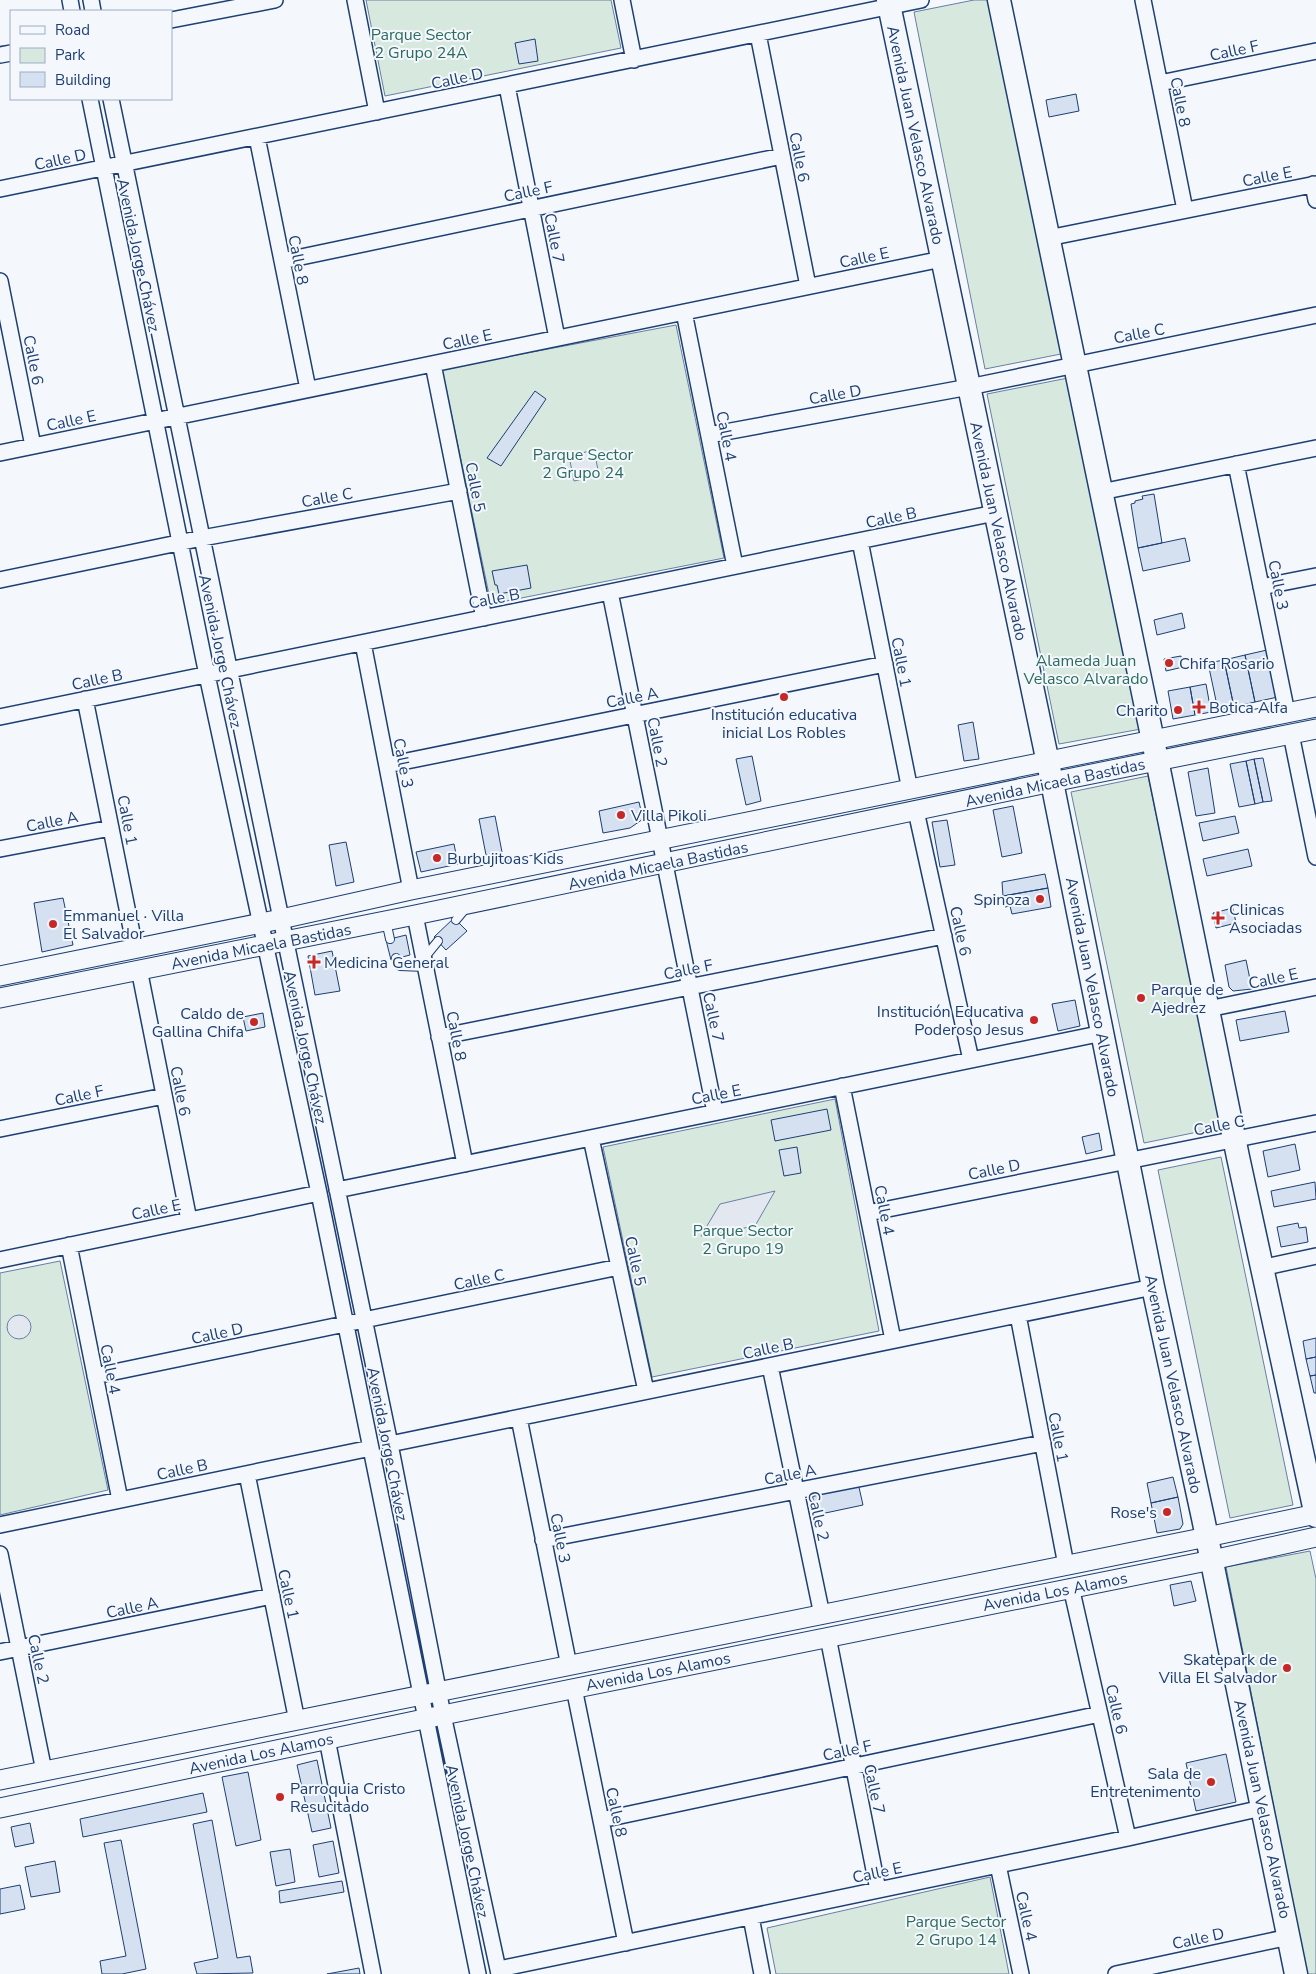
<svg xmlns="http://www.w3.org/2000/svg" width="1316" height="1974" font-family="'Nunito Sans',sans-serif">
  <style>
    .green { fill: #d7e8df; stroke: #687fa3 }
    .parking { fill: #e3e8f0; stroke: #687fa3 }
    .building { fill: #d5e0f0; stroke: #1d3f73 }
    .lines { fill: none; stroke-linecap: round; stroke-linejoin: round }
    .service-casing { stroke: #1d3f73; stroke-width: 10 }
    .minor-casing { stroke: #1d3f73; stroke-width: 18 }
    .tertiary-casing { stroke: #1d3f73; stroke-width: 21 }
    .secondary-casing { stroke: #1d3f73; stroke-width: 25 }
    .service { stroke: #f4f7fb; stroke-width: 8 }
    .minor { stroke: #f4f7fb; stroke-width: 15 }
    .tertiary { stroke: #f4f7fb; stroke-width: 19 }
    .secondary { stroke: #f4f7fb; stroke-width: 22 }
    .poi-dot { fill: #c62828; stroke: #f4f7fb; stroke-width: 2 }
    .labels { text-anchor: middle; stroke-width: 4; stroke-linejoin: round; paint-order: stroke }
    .park-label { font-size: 16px; fill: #2c6c60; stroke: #f4f7fb }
    .street-label { font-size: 16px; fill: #1d3f73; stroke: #f4f7fb }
    .poi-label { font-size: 16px; fill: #1d3f73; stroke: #f4f7fb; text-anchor: start }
  </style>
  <rect width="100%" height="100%" fill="#f4f7fb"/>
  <!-- green -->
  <path class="green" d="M366,0H611L621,48L385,96Z
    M974,0H990L1061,354L985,369L914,12Z
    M676,325L724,558L491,604L442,369Z
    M1068,378L1141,729L1059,744L987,394Z
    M1148,776L1222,1127L1144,1143L1071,792Z
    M835,1099L879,1331L652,1377L603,1147Z
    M1221,1157L1293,1505L1230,1518L1158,1170Z
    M60,1261L108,1490L0,1515V1273Z
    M1310,1551L1316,1579V1974H1307L1226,1567Z
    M990,1877L1009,1974H776L767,1928Z"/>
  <!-- parking -->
  <path class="parking" d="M594,450L599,475L574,481L569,456Z
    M775,1191L755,1226L701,1236L720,1204Z
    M7 1327a12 12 0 1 1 24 0a12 12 0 1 1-24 0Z"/>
  <!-- building -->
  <path class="building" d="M535,39L538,61L519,64L515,43Z
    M1076,94L1079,111L1049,117L1046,100Z
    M535,391L546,399L501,466L487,458Z
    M1154,494L1162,543L1138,548L1131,504L1135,503V501L1143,499L1142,496Z
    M1185,538L1190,561L1143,571L1138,548Z
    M527,565L531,588L499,594L497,585H495L492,571Z
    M1182,613L1185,628L1157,635L1154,620Z
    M1267,650L1278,697L1255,702L1245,655Z
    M1245,655L1255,702L1234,707L1224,660Z
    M1181,656L1183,667L1166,671L1164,659Z
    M1224,660L1234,707L1218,710L1208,663Z
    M1206,684L1211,712L1195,715L1190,687Z
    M1190,687L1195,715L1173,719L1168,691Z
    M973,722L979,759L964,761L958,725Z
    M752,756L761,801L746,805L736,759Z
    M1263,758L1272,801L1263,802L1254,759Z
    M1254,759L1263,802L1255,804L1246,761Z
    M1246,761L1255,804L1239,807L1230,764Z
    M1208,768L1215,813L1196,816L1188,772Z
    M639,802L643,819L630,828L603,833L599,811Z
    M1013,806L1022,853L1002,857L993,810Z
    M495,816L502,852L486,855L479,819Z
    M1235,816L1239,833L1203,841L1199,823Z
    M947,820L955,865L940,867L932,822Z
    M346,842L354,882L336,886L329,845Z
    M454,844L458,864L421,872L416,852Z
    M1248,849L1252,866L1207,876L1203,859Z
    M1045,874L1048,888L1003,896L1002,882Z
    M1048,888L1051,907L1012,914L1010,906L1005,907L1003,896Z
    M63,898L73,945L42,952L34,903Z
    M1233,908L1236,923L1216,928L1213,913Z
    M454,918L467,931L446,950L434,937Z
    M406,935L410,955L391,960L386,940Z
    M332,951L340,991L315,995L308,956Z
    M1246,960L1252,989L1233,991L1229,987L1225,965Z
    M1075,1000L1080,1026L1058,1031L1052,1004Z
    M1285,1011L1289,1032L1240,1041L1236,1020Z
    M263,1013L265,1027L246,1031L243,1017Z
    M827,1109L831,1130L775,1141L771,1120Z
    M1099,1133L1102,1150L1086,1154L1082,1137Z
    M1295,1144L1300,1170L1268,1177L1263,1151Z
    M797,1147L801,1173L784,1176L779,1150Z
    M1315,1182L1316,1199L1274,1207L1271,1191Z
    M1298,1223L1299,1228L1306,1227L1308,1242L1281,1247L1277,1227Z
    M1316,1338V1357L1306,1359L1303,1341Z
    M1316,1357V1375L1310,1376L1306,1359Z
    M1316,1375V1393H1314L1310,1376Z
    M1173,1477L1178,1497L1151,1503L1147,1483Z
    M858,1483L863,1505L816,1515L812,1493Z
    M1178,1497L1183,1524L1180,1529L1157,1533L1151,1503Z
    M1191,1581L1196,1601L1174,1606L1170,1585Z
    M1226,1754L1236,1802L1196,1811L1186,1763Z
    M317,1760L331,1828L312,1832L297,1765Z
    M248,1772L261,1840L236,1846L222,1777Z
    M203,1793L207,1812L83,1837L80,1819Z
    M212,1820L237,1958L250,1956L253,1973L197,1974L194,1963L218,1958L193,1824Z
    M30,1823L34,1843L15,1847L11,1827Z
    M121,1840L146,1969L122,1974H102L100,1961L126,1956L104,1843Z
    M333,1841L339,1873L319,1877L313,1845Z
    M290,1849L295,1882L276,1886L270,1852Z
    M55,1861L60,1892L31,1897L25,1867Z
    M342,1881L344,1892L280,1903L279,1891Z
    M20,1885L25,1909L0,1914V1889Z
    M359,1968L360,1974H327Z"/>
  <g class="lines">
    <defs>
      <path id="service" d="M456,920L466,908
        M386,921L390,939
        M425,957L438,941
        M396,958L400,966L425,967"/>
      <path id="minor" d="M70,0L72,11
        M91,0L93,11
        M355,0L377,112
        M622,0L634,60
        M1143,0L1185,210
        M171,20L275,0
        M758,34L808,286
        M0,55L11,53
        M1160,83L1316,51
        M507,86L557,338
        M90,99L207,675L319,1193L478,1974
        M111,99L390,1444L443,1715L499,1974
        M257,137L308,389
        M1313,184L1316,200
        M0,189L921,0
        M1048,238L1316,184
        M282,261L782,156
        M0,281L33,446
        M684,312L735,566
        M433,364L484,618
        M709,435L969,387L1316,315
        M0,453L942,259
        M1236,464L1287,713
        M1101,492L1316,448
        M860,541L910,790
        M0,580L202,538L459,491
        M1261,587L1316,576
        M610,592L715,1112
        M363,643L411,890
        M85,699L135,948
        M0,717L995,513
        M1291,734L1316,857
        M387,765L885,664
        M916,811L971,1060
        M0,849L111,828
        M415,915L465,1164
        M139,969L189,1220
        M1208,1009L1316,987
        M439,1037L944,936
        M842,1086L893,1340
        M0,1129L164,1096
        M591,1138L646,1391
        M337,1190L1103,1033
        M868,1213L1316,1123
        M69,1245L120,1500
        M0,1260L319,1193
        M1261,1268L1316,1256
        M1018,1315L1066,1565
        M770,1366L822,1615
        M95,1376L619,1267
        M519,1418L569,1666
        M390,1444L1153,1287
        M247,1474L297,1721
        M0,1525L371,1448
        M543,1540L1043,1443
        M0,1554L44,1771
        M1071,1587L1128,1838
        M828,1637L878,1890
        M0,1652L272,1596
        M574,1688L626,1943
        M327,1739L373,1974
        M601,1820L1100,1714
        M998,1865L1021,1974
        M751,1917L762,1974
        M499,1969L1128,1838L1262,1808
        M1116,1974L1289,1937"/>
      <path id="tertiary" d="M0,976L281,919L411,890L1316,707
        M0,998L415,915L1052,782L1316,729
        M0,1780L1207,1537L1316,1514
        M0,1808L443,1715L1212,1560L1316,1537"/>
      <path id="secondary" d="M888,0L1052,782L1153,1287L1203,1518L1296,1974
        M999,0L1157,760L1238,1157L1316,1516"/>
    </defs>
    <!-- service casing -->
    <use href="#service" class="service-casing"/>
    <!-- minor casing -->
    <use href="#minor" class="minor-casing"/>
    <!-- tertiary casing -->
    <use href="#tertiary" class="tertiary-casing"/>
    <!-- secondary casing -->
    <use href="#secondary" class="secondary-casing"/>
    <!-- service -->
    <use href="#service" class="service"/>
    <!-- minor -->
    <use href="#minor" class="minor"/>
    <!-- tertiary -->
    <use href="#tertiary" class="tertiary"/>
    <!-- secondary -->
    <use href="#secondary" class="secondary"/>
  </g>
  <!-- markers -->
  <g class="poi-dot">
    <circle cx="1169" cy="663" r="5"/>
    <circle cx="784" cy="697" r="5"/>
    <path d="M1196.5 699.5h5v5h5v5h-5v5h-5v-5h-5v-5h5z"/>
    <circle cx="1178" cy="710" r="5"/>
    <circle cx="621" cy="815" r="5"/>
    <circle cx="437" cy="858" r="5"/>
    <circle cx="1040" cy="899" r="5"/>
    <path d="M1215.5 910.5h5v5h5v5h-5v5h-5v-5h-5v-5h5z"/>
    <circle cx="53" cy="924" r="5"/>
    <path d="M311.5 954.5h5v5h5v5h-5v5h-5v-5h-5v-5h5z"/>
    <circle cx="1141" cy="998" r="5"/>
    <circle cx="1034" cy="1020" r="5"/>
    <circle cx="254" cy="1022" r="5"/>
    <circle cx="1167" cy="1512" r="5"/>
    <circle cx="1287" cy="1668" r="5"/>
    <circle cx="1211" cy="1782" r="5"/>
    <circle cx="280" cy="1797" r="5"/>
  </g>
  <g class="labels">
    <!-- park labels -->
    <g class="park-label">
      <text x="421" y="40">Parque Sector<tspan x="421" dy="18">2 Grupo 24A</tspan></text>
      <text x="583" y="460">Parque Sector<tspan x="583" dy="18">2 Grupo 24</tspan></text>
      <text x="1086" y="666">Alameda Juan<tspan x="1086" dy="18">Velasco Alvarado</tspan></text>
      <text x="743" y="1236">Parque Sector<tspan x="743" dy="18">2 Grupo 19</tspan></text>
      <text x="956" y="1927">Parque Sector<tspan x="956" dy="18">2 Grupo 14</tspan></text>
    </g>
    <!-- street labels -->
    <g class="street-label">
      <text transform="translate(1234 50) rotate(-12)" y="6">Calle F</text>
      <text transform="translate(457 78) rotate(-12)" y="6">Calle D</text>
      <text transform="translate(1181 102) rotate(79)" y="6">Calle 8</text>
      <text transform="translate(916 135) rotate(78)" y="6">Avenida Juan Velasco Alvarado</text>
      <text transform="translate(800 157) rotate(79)" y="6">Calle 6</text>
      <text transform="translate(60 159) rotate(-12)" y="6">Calle D</text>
      <text transform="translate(1267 176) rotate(-11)" y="6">Calle E</text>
      <text transform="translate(528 191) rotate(-12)" y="6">Calle F</text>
      <text transform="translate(555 238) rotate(79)" y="6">Calle 7</text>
      <text transform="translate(139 255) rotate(78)" y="6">Avenida Jorge Chávez</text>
      <text transform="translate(864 257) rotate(-12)" y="6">Calle E</text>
      <text transform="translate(299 260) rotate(79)" y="6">Calle 8</text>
      <text transform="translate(1139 333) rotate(-11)" y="6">Calle C</text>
      <text transform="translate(467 339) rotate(-12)" y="6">Calle E</text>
      <text transform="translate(34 360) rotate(79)" y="6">Calle 6</text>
      <text transform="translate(835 394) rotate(-10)" y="6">Calle D</text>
      <text transform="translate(71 420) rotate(-12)" y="6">Calle E</text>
      <text transform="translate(727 436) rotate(79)" y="6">Calle 4</text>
      <text transform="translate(476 487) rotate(79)" y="6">Calle 5</text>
      <text transform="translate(327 497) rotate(-10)" y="6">Calle C</text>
      <text transform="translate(891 517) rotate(-12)" y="6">Calle B</text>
      <text transform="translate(999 531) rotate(78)" y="6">Avenida Juan Velasco Alvarado</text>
      <text transform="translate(1279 585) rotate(79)" y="6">Calle 3</text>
      <text transform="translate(494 598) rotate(-11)" y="6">Calle B</text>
      <text transform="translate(221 651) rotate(78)" y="6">Avenida Jorge Chávez</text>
      <text transform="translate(902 662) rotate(79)" y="6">Calle 1</text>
      <text transform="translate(97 679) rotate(-12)" y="6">Calle B</text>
      <text transform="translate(632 697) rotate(-11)" y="6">Calle A</text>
      <text transform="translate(658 742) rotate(79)" y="6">Calle 2</text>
      <text transform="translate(404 763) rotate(79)" y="6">Calle 3</text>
      <text transform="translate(1055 782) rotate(-12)" y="6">Avenida Micaela Bastidas</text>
      <text transform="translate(128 820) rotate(79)" y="6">Calle 1</text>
      <text transform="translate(52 821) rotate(-11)" y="6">Calle A</text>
      <text transform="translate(658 865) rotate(-12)" y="6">Avenida Micaela Bastidas</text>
      <text transform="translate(961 931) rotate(78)" y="6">Calle 6</text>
      <text transform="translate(261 946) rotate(-11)" y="6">Avenida Micaela Bastidas</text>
      <text transform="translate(688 969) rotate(-11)" y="6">Calle F</text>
      <text transform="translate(1273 978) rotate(-12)" y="6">Calle E</text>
      <text transform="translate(1093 987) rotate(79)" y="6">Avenida Juan Velasco Alvarado</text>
      <text transform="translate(714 1017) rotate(78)" y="6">Calle 7</text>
      <text transform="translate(457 1036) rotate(79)" y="6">Calle 8</text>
      <text transform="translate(306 1047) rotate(78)" y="6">Avenida Jorge Chávez</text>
      <text transform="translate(181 1091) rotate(79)" y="6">Calle 6</text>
      <text transform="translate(716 1094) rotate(-11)" y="6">Calle E</text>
      <text transform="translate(79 1095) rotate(-12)" y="6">Calle F</text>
      <text transform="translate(1219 1125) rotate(-11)" y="6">Calle C</text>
      <text transform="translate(994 1169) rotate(-11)" y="6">Calle D</text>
      <text transform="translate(156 1209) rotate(-12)" y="6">Calle E</text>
      <text transform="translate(885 1210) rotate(79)" y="6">Calle 4</text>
      <text transform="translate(636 1261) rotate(78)" y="6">Calle 5</text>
      <text transform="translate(479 1279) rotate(-12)" y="6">Calle C</text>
      <text transform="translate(217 1333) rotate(-12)" y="6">Calle D</text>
      <text transform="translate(768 1348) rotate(-12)" y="6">Calle B</text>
      <text transform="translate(111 1369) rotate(79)" y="6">Calle 4</text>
      <text transform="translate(1174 1384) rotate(78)" y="6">Avenida Juan Velasco Alvarado</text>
      <text transform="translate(1059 1437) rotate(79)" y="6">Calle 1</text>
      <text transform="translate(388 1444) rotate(79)" y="6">Avenida Jorge Chávez</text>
      <text transform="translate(182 1469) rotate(-12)" y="6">Calle B</text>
      <text transform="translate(790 1474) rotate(-11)" y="6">Calle A</text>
      <text transform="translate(819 1516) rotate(78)" y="6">Calle 2</text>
      <text transform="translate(561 1538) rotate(79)" y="6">Calle 3</text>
      <text transform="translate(1055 1591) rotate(-11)" y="6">Avenida Los Alamos</text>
      <text transform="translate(289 1594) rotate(78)" y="6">Calle 1</text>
      <text transform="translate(132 1607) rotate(-12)" y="6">Calle A</text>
      <text transform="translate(39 1659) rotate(78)" y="6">Calle 2</text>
      <text transform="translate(658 1671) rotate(-11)" y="6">Avenida Los Alamos</text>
      <text transform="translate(1117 1709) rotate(77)" y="6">Calle 6</text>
      <text transform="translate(847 1750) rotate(-12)" y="6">Calle F</text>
      <text transform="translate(261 1753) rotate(-12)" y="6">Avenida Los Alamos</text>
      <text transform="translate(875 1789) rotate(78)" y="6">Calle 7</text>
      <text transform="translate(1263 1809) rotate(78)" y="6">Avenida Juan Velasco Alvarado</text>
      <text transform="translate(617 1812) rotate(78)" y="6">Calle 8</text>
      <text transform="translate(468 1841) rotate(78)" y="6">Avenida Jorge Chávez</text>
      <text transform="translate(877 1872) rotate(-12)" y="6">Calle E</text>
      <text transform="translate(1027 1916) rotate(78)" y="6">Calle 4</text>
      <text transform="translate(1198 1938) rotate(-12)" y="6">Calle D</text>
    </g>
    <!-- poi labels -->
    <g class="poi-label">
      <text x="1179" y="669">Chifa Rosario</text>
      <text x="1209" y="713">Botica Alfa</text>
      <text x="1168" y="716" text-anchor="end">Charito</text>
      <text x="784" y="720" text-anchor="middle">Institución educativa<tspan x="784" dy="18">inicial Los Robles</tspan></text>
      <text x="631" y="821">Villa Pikoli</text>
      <text x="447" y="864">Burbujitoas Kids</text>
      <text x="1030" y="905" text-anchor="end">Spinoza</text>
      <text x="1229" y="915">Clinicas<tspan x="1229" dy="18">Asociadas</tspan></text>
      <text x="63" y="921">Emmanuel · Villa<tspan x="63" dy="18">El Salvador</tspan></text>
      <text x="324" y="968">Medicina General</text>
      <text x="1151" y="995">Parque de<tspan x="1151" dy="18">Ajedrez</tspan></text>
      <text x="1024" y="1017" text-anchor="end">Institución Educativa<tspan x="1024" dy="18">Poderoso Jesus</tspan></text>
      <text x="244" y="1019" text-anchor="end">Caldo de<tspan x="244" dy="18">Gallina Chifa</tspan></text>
      <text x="1157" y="1518" text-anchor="end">Rose's</text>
      <text x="1277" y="1665" text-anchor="end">Skatepark de<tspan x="1277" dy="18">Villa El Salvador</tspan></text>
      <text x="1201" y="1779" text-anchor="end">Sala de<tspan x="1201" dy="18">Entretenimento</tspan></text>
      <text x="290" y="1794">Parroquia Cristo<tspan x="290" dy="18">Resucitado</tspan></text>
    </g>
  </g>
  <!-- legend -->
  <rect x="10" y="10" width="162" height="90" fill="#f4f7fb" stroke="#9eadc5"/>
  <rect x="20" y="26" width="25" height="8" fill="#f4f7fb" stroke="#9eadc5"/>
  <text x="55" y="35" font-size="15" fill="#1d3f73">Road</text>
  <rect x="20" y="48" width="25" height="15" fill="#d7e8df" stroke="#9eadc5"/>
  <text x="55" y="60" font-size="15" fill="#1d3f73">Park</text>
  <rect x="20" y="72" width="25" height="15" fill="#d5e0f0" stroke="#9eadc5"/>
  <text x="55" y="85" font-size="15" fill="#1d3f73">Building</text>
</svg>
